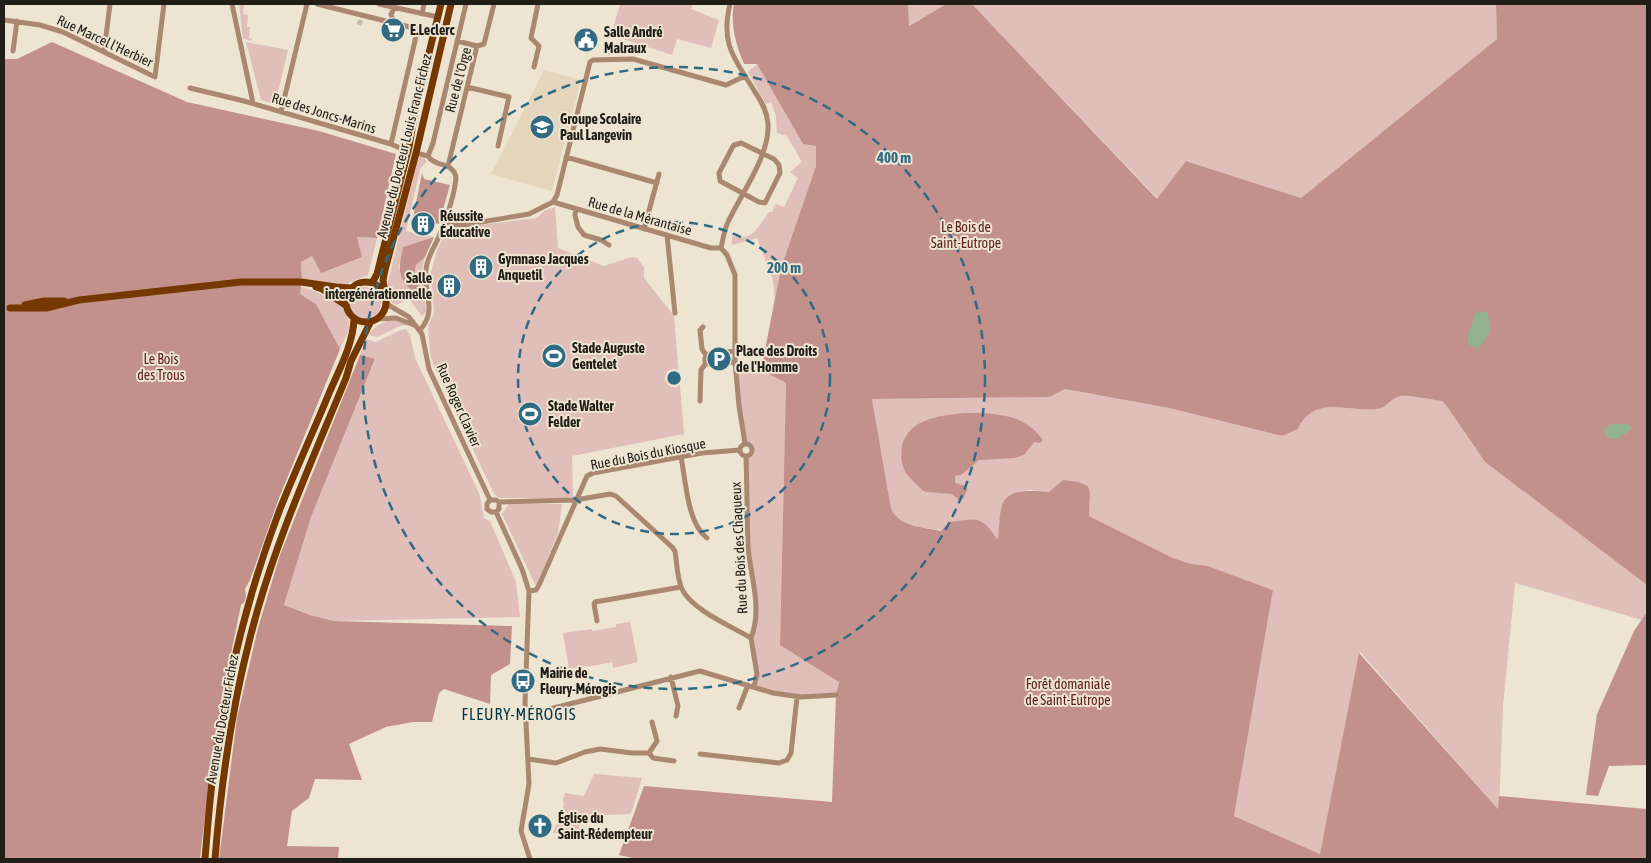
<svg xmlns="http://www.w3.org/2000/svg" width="1651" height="863" font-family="'Asap Condensed',sans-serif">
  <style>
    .built { fill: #e4d6bd }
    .green { fill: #e0beba }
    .forest { fill: #c3918c }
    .water { fill: #93b28e }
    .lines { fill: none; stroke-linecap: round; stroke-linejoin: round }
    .minor-tunnel { stroke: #c4bcac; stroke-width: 5; stroke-dasharray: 5 2.5; stroke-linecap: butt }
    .minor { stroke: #aa8770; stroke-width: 5 }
    .major { stroke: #743800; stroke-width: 7 }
    .ring { fill: none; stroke: #306b83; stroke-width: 2.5; stroke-dasharray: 9 6 }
    .labels { text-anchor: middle; stroke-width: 4; stroke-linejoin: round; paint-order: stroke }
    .poi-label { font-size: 14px; font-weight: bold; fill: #211e17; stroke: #ede4d1; text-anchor: start }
    .street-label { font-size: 14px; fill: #211e17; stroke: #ede4d1 }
    .park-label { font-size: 14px; fill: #60221f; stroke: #ede4d1 }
    .quarter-label { font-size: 16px; letter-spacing: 1px; fill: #034; stroke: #ede4d1 }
    .centre { fill: #306b83; stroke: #ede4d1; stroke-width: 2.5 }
    .ring-label { font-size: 15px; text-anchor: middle; font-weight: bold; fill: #306b83; stroke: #ede4d1; stroke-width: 4; stroke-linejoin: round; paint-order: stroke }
  </style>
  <rect width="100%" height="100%" fill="#ede4d1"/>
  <!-- built -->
  <path class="built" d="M544,70L581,80L552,191L491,174Z"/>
  <!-- green -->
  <path class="green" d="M239,4H244L243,14L248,15L247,27H250L249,38L252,39V41L243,39Z
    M620,4H693L691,9L719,20L711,48L677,39L672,55L611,35Z
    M908,4H946L908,26Z
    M972,4H1496L1497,39L1301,198L1186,161L1158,199Z
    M246,42L288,50L275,104L261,100Z
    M757,64L803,144L816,146V166L781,268L775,300L773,280L757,238L732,245V236C753,242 758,227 769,212H772L776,204L784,207L798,178L790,172L802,162L787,136L777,133L776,116L771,102L766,104L748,72Z
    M421,156L427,161L420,169L406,231L434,237L403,247L399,268L421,290L414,276L416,265L425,257L422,270L426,312L422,316L409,299L396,305L391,302L387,286L418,159Z
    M555,207L558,248L604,266L631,257L637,258L644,267V278L674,316L684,434L572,456L573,498H499L494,494L434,367L430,353L428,326L434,313L431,272L437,250L448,229L537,218L544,211Z
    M357,237L377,238L368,275L344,285L302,280L301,261L312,256L321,273Z
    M301,287C319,292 351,303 349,327C348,334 343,342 340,349L316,304L300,294Z
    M349 303a16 16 0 1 1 32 0a16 16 0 1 1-32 0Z
    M392,320L402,322L408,325L400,326L377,337L368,335C375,326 381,322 392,320Z
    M406,329L410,335L415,358L479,493L484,518L490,521L516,582L520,617L334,621L310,615L284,605L311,517L375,360L360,355L366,339L376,342L401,330Z
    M761,370L786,383L780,644L839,682L836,695L801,697L754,687L756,681L753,643L755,605L750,559L746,457L751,454V447L745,443L736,371Z
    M1065,389L1169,408L1282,436L1298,429C1315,394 1346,413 1377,409C1385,408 1391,398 1400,396C1411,395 1431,400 1442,401L1446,405L1485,462L1647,585V612L1642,620L1515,583L1503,706L1499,810L1360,652L1320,854L1234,816L1273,590L1208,566L1191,564L1173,558L1089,516L1090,494L1063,480L1049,492L1028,490L1001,506L998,541L990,529C967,530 911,535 894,514C892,511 891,507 890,503L872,399L1050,397Z
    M509,504H562L558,533L536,586L502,514Z
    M630,622L638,662L613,668L612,662C597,666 584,666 569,669L563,633L592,629V631L616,627V624Z
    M594,774L642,778L631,814L584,816L579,822L580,834L553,833L564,805L563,800L565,793L584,796Z"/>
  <!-- forest -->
  <path class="forest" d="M734,4H908L909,26L946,4H972L1157,199L1186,161L1301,198L1497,39L1496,4H1647V585L1485,462L1446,405L1442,401C1431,400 1411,395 1400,396C1391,398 1385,409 1377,409C1346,413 1315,394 1298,429L1282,436L1169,408L1065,389L1050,397L872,399L890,503C891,507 892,512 895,515C905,527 927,528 941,531L949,522C978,519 980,514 998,540C999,530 999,518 1001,508C1006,487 1033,491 1049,492L1063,480L1078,482L1088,486L1090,494L1089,516L1173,558L1191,564L1208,566L1273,590L1234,816L1320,854L1359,653L1498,809L1499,796L1647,809V859H637L619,855L644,786L832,802L836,695L839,682L780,645L786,383L761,370L781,268L816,166V146L803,144L757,64H744C736,45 730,24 734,4Z
    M52,42L187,102L319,131L396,154L377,238L357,237L362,257L321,273L312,256L301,262L302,280L300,294L316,304L340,349L279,498L250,580L245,589C246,595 247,601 241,605C223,689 209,774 200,859H4V59H17Z
    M422,173L424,179L450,185L439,224L420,221L418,227L411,228Z
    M434,237L425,257L416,265L414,276L421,290L415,294C397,276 398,271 403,247Z
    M360,355L375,359L311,517L284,605L310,615L334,621L512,626L510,664L491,675L490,704L444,689L439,693L432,722H413L386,727L349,744L362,780L315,779L309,798L292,811L287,846L339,847L338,859H219L237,718L258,628L280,555Z
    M964,413C995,413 1023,413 1043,440L1040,443L1034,442L1024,455L1015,458L979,460L961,475L955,476V483L966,486L967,490L963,499H958L952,494L926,492L922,490C917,484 907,477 904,469C901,463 901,453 902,446C909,418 940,416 964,413Z
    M1647,612V765L1609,766L1598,796L1586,795L1597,714L1634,631Z"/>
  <!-- water -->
  <path class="water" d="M1481,311L1487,313C1493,331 1490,334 1478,348L1472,347L1468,343V335L1475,314Z
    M1611,424H1628L1632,429C1622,436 1616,443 1605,436L1604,429Z"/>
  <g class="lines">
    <!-- minor-tunnel -->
    <path class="minor-tunnel" d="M359,25L361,20"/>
    <!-- minor -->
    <path class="minor" d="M232,4L253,103
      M317,4L434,33
      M379,4L438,17
      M730,4C720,45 735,59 755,92C762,102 767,111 768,124C770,155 741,194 728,222C724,230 723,240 721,248L727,255L735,275V362L739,406L745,443
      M422,14L424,4
      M4,20L40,25L63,32L155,77L164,4
      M393,22L391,14L394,9L397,8
      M457,41L477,46
      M13,51L17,21
      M104,52L110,4
      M534,67L539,46L531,38L538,4
      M467,87L509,97L498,146
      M190,88L244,101L391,144L400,148L403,154L401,165
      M281,112L307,4
      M741,143L774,159L779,165L780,173L765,203L759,202L720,181L719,173L732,148L734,145Z
      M391,144L418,28
      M416,153L428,156C435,168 454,161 456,178C454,197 447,217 440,234C435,247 427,256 426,270C423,293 438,310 420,330
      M428,156L433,143L466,4
      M566,157L657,183
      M448,166L477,46L484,44L494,4
      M553,202L711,248H721
      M576,209L575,215L578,227L584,235L601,240L609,245
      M445,221L455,225H463L529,214L553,202L557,195L590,62L593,60L633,59L726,85L745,76
      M644,229L659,174
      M667,235L675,313
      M386,302L390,306L409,317L422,334L429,369L490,500
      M378,319L396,318L414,325
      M703,327L700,330L702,349L706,355
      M735,351L709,354L705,358V361L709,364L735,362
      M700,401L701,370L706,363
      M740 450a6 6 0 1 1 12 0a6 6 0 1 1-12 0Z
      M681,457C686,481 687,523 707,538
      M746,457C747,486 747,516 748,546C750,576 763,607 751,638
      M490,500H496L499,502V509L496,512
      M490,500L487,504V509L491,512H496
      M499,502L575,500L610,494L616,496L672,547L675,551C677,563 677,578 682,589C692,610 731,626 751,638L757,674L754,687
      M496,512L522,569L529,591L525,702L529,784L521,831L530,859
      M529,591L536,590L539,585L587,476L593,473L702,453L740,450
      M597,621L594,604L595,602L681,587
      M671,677L678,706L676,716
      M739,708L748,685
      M526,715L700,671L773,693L801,697L836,695
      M649,753L653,758L674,761
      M700,754L779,763L787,760L791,753L797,697
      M528,759L556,763L585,752L600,749L632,753H649L657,741L652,722"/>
    <!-- major -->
    <path class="major" d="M346 302a20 20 0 1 1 40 0a20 20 0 1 1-40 0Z
      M372,283L377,274L409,147L416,106L441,4
      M316,287L322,289L345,305
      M385,295L383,280L385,270L416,153L451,4
      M25,305L44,301H64
      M10,308H46L79,300L241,282H301L336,287L351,288
      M205,859C208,824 210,789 216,754C229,671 250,588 280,509C296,469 314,430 330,391C340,368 353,344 354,319
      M215,859C221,785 231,711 250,638C272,549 311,463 346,378L351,361L370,323"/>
  </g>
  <!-- distance rings -->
  <g class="ring">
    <circle cx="674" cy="378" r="156"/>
    <circle cx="674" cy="378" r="311"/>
  </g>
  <!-- icons -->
  <defs>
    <symbol id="supermarket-disc" viewBox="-11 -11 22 22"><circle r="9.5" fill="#306b83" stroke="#ede4d1"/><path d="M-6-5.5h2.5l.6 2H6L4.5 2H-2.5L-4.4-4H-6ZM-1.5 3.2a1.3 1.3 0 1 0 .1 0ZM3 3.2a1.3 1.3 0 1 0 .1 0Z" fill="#fff"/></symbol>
    <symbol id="civic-disc" viewBox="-11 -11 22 22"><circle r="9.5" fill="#306b83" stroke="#ede4d1"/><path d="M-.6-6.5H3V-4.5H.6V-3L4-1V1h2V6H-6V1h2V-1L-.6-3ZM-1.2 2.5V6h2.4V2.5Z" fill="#fff"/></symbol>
    <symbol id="school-disc" viewBox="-11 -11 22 22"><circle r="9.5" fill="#306b83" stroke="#ede4d1"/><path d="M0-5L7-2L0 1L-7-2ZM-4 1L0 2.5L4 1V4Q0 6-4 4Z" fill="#fff"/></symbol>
    <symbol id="building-disc" viewBox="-11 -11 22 22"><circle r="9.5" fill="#306b83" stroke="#ede4d1"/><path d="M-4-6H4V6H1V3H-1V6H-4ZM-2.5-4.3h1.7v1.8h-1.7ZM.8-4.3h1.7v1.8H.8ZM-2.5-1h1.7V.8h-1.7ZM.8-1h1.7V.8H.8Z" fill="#fff"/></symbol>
    <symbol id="stadium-disc" viewBox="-11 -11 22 22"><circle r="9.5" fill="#306b83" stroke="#ede4d1"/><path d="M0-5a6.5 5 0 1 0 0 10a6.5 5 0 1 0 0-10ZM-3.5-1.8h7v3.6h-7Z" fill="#fff"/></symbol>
    <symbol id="parking-disc" viewBox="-11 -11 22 22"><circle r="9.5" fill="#306b83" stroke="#ede4d1"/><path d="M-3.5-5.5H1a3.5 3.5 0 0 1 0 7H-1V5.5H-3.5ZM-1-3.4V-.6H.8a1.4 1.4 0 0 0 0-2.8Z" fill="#fff"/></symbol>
    <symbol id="bus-disc" viewBox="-11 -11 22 22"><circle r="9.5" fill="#306b83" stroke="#ede4d1"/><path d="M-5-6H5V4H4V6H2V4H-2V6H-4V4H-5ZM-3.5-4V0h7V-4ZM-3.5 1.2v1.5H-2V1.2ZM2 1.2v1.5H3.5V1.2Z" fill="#fff"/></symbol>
    <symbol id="church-disc" viewBox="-11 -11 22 22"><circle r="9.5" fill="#306b83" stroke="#ede4d1"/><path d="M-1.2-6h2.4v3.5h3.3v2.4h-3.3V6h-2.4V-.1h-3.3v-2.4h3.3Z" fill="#fff"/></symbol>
  </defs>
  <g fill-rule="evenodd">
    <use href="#supermarket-disc" x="379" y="16" width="28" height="28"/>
    <use href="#civic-disc" x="572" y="26" width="28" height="28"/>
    <use href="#school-disc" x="528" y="113" width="28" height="28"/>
    <use href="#building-disc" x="409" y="210" width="28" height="28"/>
    <use href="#building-disc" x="467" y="253" width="28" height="28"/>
    <use href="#building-disc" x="435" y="272" width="28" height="28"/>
    <use href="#stadium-disc" x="540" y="342" width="28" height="28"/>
    <use href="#parking-disc" x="705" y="345" width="28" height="28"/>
    <use href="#stadium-disc" x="516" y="400" width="28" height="28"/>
    <use href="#bus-disc" x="509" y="667" width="28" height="28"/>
    <use href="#church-disc" x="526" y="812" width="28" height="28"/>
  </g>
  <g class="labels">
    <!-- poi labels -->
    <g class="poi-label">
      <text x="410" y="35">E.Leclerc</text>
      <text x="604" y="37">Salle André<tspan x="604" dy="16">Malraux</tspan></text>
      <text x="560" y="124">Groupe Scolaire<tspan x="560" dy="16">Paul Langevin</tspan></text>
      <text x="440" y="221">Réussite<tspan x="440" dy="16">Éducative</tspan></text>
      <text x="498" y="264">Gymnase Jacques<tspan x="498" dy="16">Anquetil</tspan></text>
      <text x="432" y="283" text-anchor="end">Salle<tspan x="432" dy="16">intergénérationnelle</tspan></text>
      <text x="572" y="353">Stade Auguste<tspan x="572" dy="16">Gentelet</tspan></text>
      <text x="736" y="356">Place des Droits<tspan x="736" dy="16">de l'Homme</tspan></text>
      <text x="548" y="411">Stade Walter<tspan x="548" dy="16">Felder</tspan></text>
      <text x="540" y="678">Mairie de<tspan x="540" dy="16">Fleury-Mérogis</tspan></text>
      <text x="558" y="823">Église du<tspan x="558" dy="16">Saint-Rédempteur</tspan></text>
    </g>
    <!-- street labels -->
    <g class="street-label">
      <text transform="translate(105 41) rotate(25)" y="5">Rue Marcel l'Herbier</text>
      <text transform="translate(458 80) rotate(-75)" y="5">Rue de l'Orge</text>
      <text transform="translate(324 113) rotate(17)" y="5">Rue des Joncs-Marins</text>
      <text transform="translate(404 146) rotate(-76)" y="5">Avenue du Docteur Louis Franc Fichez</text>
      <text transform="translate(640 216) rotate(16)" y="5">Rue de la Mérantaise</text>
      <text transform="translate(459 405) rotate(66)" y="5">Rue Roger Clavier</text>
      <text transform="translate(648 454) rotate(-11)" y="5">Rue du Bois du Kiosque</text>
      <text transform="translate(739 548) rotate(-93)" y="5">Rue du Bois des Chaqueux</text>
      <text transform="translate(222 719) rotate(-80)" y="5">Avenue du Docteur Fichez</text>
    </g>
    <!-- park labels -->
    <g class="park-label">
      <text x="966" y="232">Le Bois de<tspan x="966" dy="16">Saint-Eutrope</tspan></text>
      <text x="161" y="364">Le Bois<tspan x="161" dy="16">des Trous</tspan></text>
      <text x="1068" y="689">Forêt domaniale<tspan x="1068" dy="16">de Saint-Eutrope</tspan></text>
    </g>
    <!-- quarter labels -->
    <g class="quarter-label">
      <text x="519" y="720">FLEURY-MÉROGIS</text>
    </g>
  </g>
  <circle cx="674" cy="378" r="8" class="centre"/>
  <g class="ring-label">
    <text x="894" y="163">400 m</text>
    <text x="784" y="273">200 m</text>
  </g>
  <!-- border -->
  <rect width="1651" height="863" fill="none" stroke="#211e17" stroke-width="10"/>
</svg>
